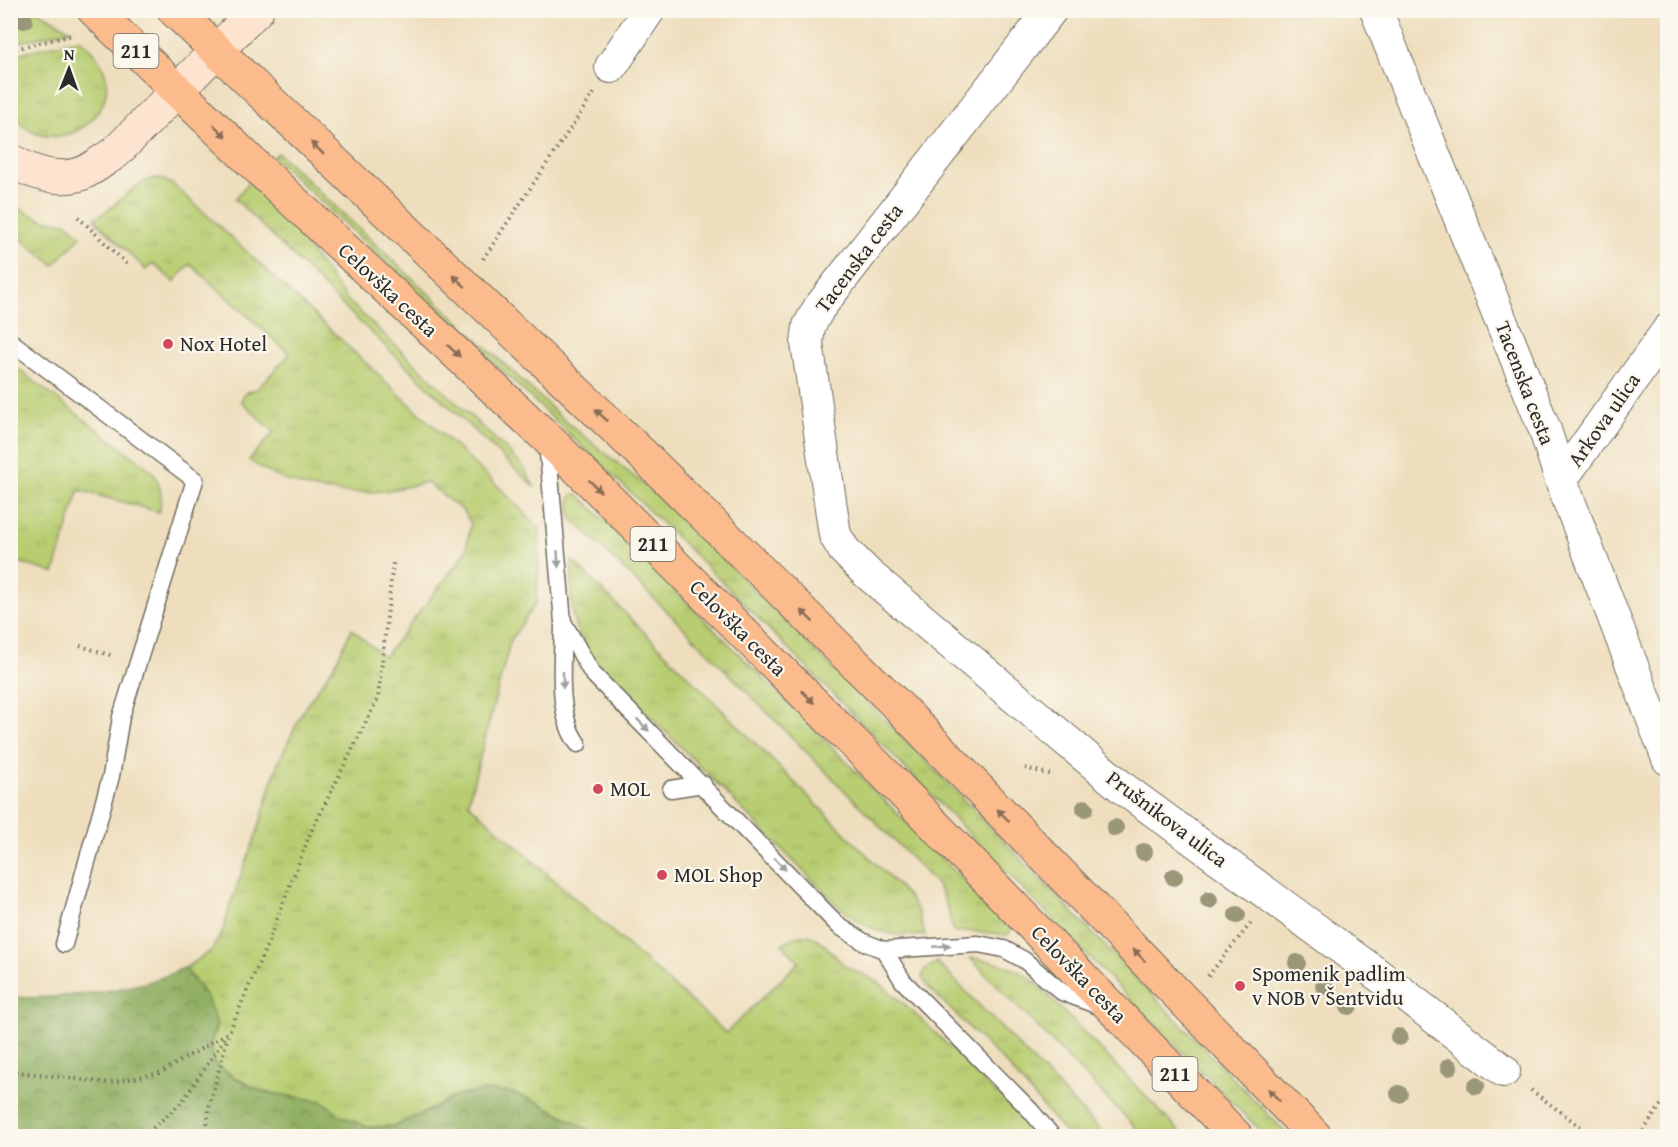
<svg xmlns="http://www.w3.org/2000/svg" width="1678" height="1147" font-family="'Gentium Book Plus',serif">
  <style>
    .grass { fill: url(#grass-tufts); stroke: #727c4e; stroke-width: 1.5 }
    .forest { fill: url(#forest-crowns); stroke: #5e6e47; stroke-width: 1.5 }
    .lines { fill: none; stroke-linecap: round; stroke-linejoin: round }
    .lane-casing { stroke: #6f6a5e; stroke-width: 19 }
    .street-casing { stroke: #6f6a5e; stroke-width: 34 }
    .secondary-casing { stroke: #6f6a5e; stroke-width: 35 }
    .primary-casing { stroke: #6f6a5e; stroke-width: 35 }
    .path { stroke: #6f6a5e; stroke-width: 4; stroke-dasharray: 1.5 4.5; stroke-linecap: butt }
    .lane { stroke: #fff; stroke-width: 16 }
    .street { stroke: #fff; stroke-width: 32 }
    .secondary { stroke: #fde4d1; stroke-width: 33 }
    .primary { stroke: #fbbb8d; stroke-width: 33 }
    .tree { fill: #9a9678 }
    .oneway { fill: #896c57 }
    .oneway2 { fill: #a0a0a0 }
    .poi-dot { fill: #d1495b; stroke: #fbf7ec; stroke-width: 2 }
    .labels { text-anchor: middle; stroke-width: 4.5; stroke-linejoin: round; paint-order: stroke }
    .shield { fill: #fbf7ec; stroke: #696865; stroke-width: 1.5 }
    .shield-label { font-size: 20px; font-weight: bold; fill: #2b2b2b }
    .street-label { font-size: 21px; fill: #2b2b2b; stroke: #fbf7ec }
    .poi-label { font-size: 21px; fill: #2b2b2b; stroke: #fbf7ec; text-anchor: start }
  </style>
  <defs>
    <pattern id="grass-tufts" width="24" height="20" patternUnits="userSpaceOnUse" patternTransform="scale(1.5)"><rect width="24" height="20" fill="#b8cd71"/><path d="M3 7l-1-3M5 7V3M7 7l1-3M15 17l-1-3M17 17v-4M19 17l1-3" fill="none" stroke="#9eb062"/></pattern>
    <pattern id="forest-crowns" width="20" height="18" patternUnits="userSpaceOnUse" patternTransform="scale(1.5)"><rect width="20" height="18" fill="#92b063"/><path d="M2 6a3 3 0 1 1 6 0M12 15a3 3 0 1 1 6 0" fill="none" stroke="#778f52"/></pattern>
  </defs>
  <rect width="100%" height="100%" fill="#fbf7ec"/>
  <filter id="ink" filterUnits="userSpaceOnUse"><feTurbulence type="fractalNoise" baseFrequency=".0167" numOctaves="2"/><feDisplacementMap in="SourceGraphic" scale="12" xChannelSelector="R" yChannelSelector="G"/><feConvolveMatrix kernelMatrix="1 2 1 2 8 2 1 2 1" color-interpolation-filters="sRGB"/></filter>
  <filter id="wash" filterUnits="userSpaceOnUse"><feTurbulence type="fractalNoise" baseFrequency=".008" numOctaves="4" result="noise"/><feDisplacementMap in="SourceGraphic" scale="24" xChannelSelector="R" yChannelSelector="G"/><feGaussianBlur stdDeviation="1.35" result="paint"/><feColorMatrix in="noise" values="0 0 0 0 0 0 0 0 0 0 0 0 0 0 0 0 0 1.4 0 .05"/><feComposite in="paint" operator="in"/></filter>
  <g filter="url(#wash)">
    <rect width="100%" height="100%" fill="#eedebd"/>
    <!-- grass -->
    <path class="grass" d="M10,11H38L71,30L11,44Z
      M80,39C88,46 96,54 101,63C124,108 70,155 28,129C22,125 16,119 11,114V55Z
      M278,153L564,420L658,496L712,548L929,764L1289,1136H1266C1075,947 892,750 701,561C561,424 417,291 273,157Z
      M159,178L172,184L218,225L503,491L540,529L537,601L510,642L468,803L726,1033L799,962L782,944C790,939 798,933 808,935C823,939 832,954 843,964C855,973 871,976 883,986C923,1019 960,1057 996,1094L999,1093L1037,1136H600L540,1103L513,1093L455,1096L432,1109L395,1126L367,1127L340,1115L322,1101L263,1092L236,1078L214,1063L210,1046L217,1024L206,996L185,968L211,951L223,931L230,905L257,833L278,763L304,709L335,664L352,629L384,657L461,559L466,550L471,523L463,511L426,482C366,499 301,498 249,460L274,432L241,401L245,393L257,389L290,354L190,264L174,282L153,263L146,270L97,222L95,218C118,208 134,179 159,178Z
      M249,182L290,224L346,299L510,453L523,467L535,488L341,304L235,199Z
      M11,202L27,213L44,220L67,223L81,236L54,265L11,231Z
      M10,363L152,471C161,485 163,496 159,512L79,490L54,573L11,560Z
      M575,494L579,495C724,638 868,783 1011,929L1008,935L971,931L953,932C949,913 945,896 934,881L685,629L571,518L569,502L572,495Z
      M572,560L907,895L918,912L925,935C887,938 865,929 837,905L641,707C615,683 586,659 575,625C569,605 572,581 572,560Z
      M970,958C994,960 1016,967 1035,982L1184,1136H1144Z
      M937,962L1106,1136H1068L1008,1066L927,986L922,976L925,970Z"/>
    <!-- forest -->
    <path class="forest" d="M185,968L206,996L217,1024L210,1046L214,1063L236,1078L263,1092L322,1101L340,1115L367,1127L395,1126L432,1109L455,1096L489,1090L513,1093L540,1103L600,1136H11V997C48,1000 104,993 141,984C156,981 171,973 185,968Z"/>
  </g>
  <g filter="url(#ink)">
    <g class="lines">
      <defs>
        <path id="lane" d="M10,341L195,480L121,717L111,776L64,944
          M547,442L563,622L592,673L839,926L864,942L884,950L978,944L1004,949L1024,960L1062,992L1099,1006
          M563,623C563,659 555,714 578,744
          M671,789L703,784
          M884,950L903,981L1030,1110L1052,1136"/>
        <path id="street" d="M1051,10L819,308L809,326L807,343L835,535L844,550L868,574L1124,789L1396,988L1504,1071
          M1376,10L1545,430L1561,480L1668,759
          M611,67L649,10
          M1561,480L1668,330"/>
        <path id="secondary" d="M10,160C32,173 59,182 83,173C94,168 105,159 115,153L257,10"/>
        <path id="primary" d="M94,10L245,156L547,438L887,776L1236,1136
          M174,10L643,455L902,710L1315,1136"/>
      </defs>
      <!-- lane casing -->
      <use href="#lane" class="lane-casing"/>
      <!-- street casing -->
      <use href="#street" class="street-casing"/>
      <!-- secondary casing -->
      <use href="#secondary" class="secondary-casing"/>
      <!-- primary casing -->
      <use href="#primary" class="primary-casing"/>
      <!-- path -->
      <path class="path" d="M10,50L73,35
        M78,217L127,264
        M483,259L594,93
        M80,646L113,656
        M1025,768L1053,775
        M1208,976L1251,923
        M10,1071L109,1083L160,1073L229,1032L266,947L310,834L378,698L393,563
        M1531,1090L1593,1136
        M144,1136L182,1102L227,1035
        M206,1136L209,1107L228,1036
        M1640,1136L1668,1094"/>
      <!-- lane -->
      <use href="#lane" class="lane"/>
      <!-- street -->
      <use href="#street" class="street"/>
      <!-- secondary -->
      <use href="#secondary" class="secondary"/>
      <!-- primary -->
      <use href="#primary" class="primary"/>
    </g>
    <!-- trees -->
    <g class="tree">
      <circle cx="24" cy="20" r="9"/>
      <circle cx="1085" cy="808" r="9"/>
      <circle cx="1115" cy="828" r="9"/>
      <circle cx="1144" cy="852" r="9"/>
      <circle cx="1174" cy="877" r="9"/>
      <circle cx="1209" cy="900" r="9"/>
      <circle cx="1237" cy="915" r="9"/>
      <circle cx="1297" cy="963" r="9"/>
      <circle cx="1324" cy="986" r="9"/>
      <circle cx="1349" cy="1006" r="9"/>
      <circle cx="1399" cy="1037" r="9"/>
      <circle cx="1449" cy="1067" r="9"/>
      <circle cx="1476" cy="1086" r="9"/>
      <circle cx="1399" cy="1094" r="9"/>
    </g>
    <!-- one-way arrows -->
    <defs><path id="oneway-solid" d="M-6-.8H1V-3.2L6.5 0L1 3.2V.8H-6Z" transform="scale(1.5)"/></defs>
    <g class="oneway">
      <use href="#oneway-solid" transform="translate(220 131) rotate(44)"/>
      <use href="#oneway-solid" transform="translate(317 148) rotate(-137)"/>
      <use href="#oneway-solid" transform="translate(459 281) rotate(-137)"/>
      <use href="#oneway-solid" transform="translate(454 351) rotate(43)"/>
      <use href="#oneway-solid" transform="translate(601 415) rotate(-137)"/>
      <use href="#oneway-solid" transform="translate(595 486) rotate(45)"/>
      <use href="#oneway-solid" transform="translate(807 616) rotate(-135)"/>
      <use href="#oneway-solid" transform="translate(808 697) rotate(45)"/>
      <use href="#oneway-solid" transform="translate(1003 815) rotate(-134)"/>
      <use href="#oneway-solid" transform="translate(1139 955) rotate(-134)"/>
      <use href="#oneway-solid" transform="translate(1274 1095) rotate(-134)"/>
    </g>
    <g class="oneway2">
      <use href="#oneway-solid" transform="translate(558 559) rotate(86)"/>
      <use href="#oneway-solid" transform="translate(563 680) rotate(90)"/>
      <use href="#oneway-solid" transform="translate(643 725) rotate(45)"/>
      <use href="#oneway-solid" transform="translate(780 864) rotate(46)"/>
      <use href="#oneway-solid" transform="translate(942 946) rotate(-5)"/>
    </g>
  </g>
  <!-- markers -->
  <g class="poi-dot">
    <circle cx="168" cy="344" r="6"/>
    <circle cx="598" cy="789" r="6"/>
    <circle cx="662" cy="875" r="6"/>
    <circle cx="1240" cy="986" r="6"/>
  </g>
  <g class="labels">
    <!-- shield labels -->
    <g class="shield">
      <rect x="113.5" y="34" width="45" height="34" rx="4.5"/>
      <rect x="630.5" y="527" width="45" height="34" rx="4.5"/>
      <rect x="1152.5" y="1057" width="45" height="34" rx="4.5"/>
    </g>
    <g class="shield-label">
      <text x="136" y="58">211</text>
      <text x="653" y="551">211</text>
      <text x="1175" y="1081">211</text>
    </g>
    <!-- street labels -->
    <g class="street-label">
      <text transform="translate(859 258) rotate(-53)" y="7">Tacenska cesta</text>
      <text transform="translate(388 290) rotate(43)" y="7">Celovška cesta</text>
      <text transform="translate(1525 383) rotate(69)" y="7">Tacenska cesta</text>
      <text transform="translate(1604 420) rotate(-55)" y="7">Arkova ulica</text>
      <text transform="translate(738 628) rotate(45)" y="7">Celovška cesta</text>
      <text transform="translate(1167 819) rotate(37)" y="7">Prušnikova ulica</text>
      <text transform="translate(1079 974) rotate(46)" y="7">Celovška cesta</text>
    </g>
    <!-- poi labels -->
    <g class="poi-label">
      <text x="180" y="351">Nox Hotel</text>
      <text x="610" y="796">MOL</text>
      <text x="674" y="882">MOL Shop</text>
      <text x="1252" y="981">Spomenik padlim<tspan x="1252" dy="24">v NOB v Šentvidu</tspan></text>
    </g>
  </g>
  <!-- margin -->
  <rect width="1678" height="1147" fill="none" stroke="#fbf7ec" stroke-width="36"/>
  <!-- north arrow -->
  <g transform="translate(69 69) rotate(1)" stroke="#fbf7ec" stroke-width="4.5" paint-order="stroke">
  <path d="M0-4.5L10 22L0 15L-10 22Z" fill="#2b2b2b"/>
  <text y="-9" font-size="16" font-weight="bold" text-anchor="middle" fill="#2b2b2b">N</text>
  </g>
</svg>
